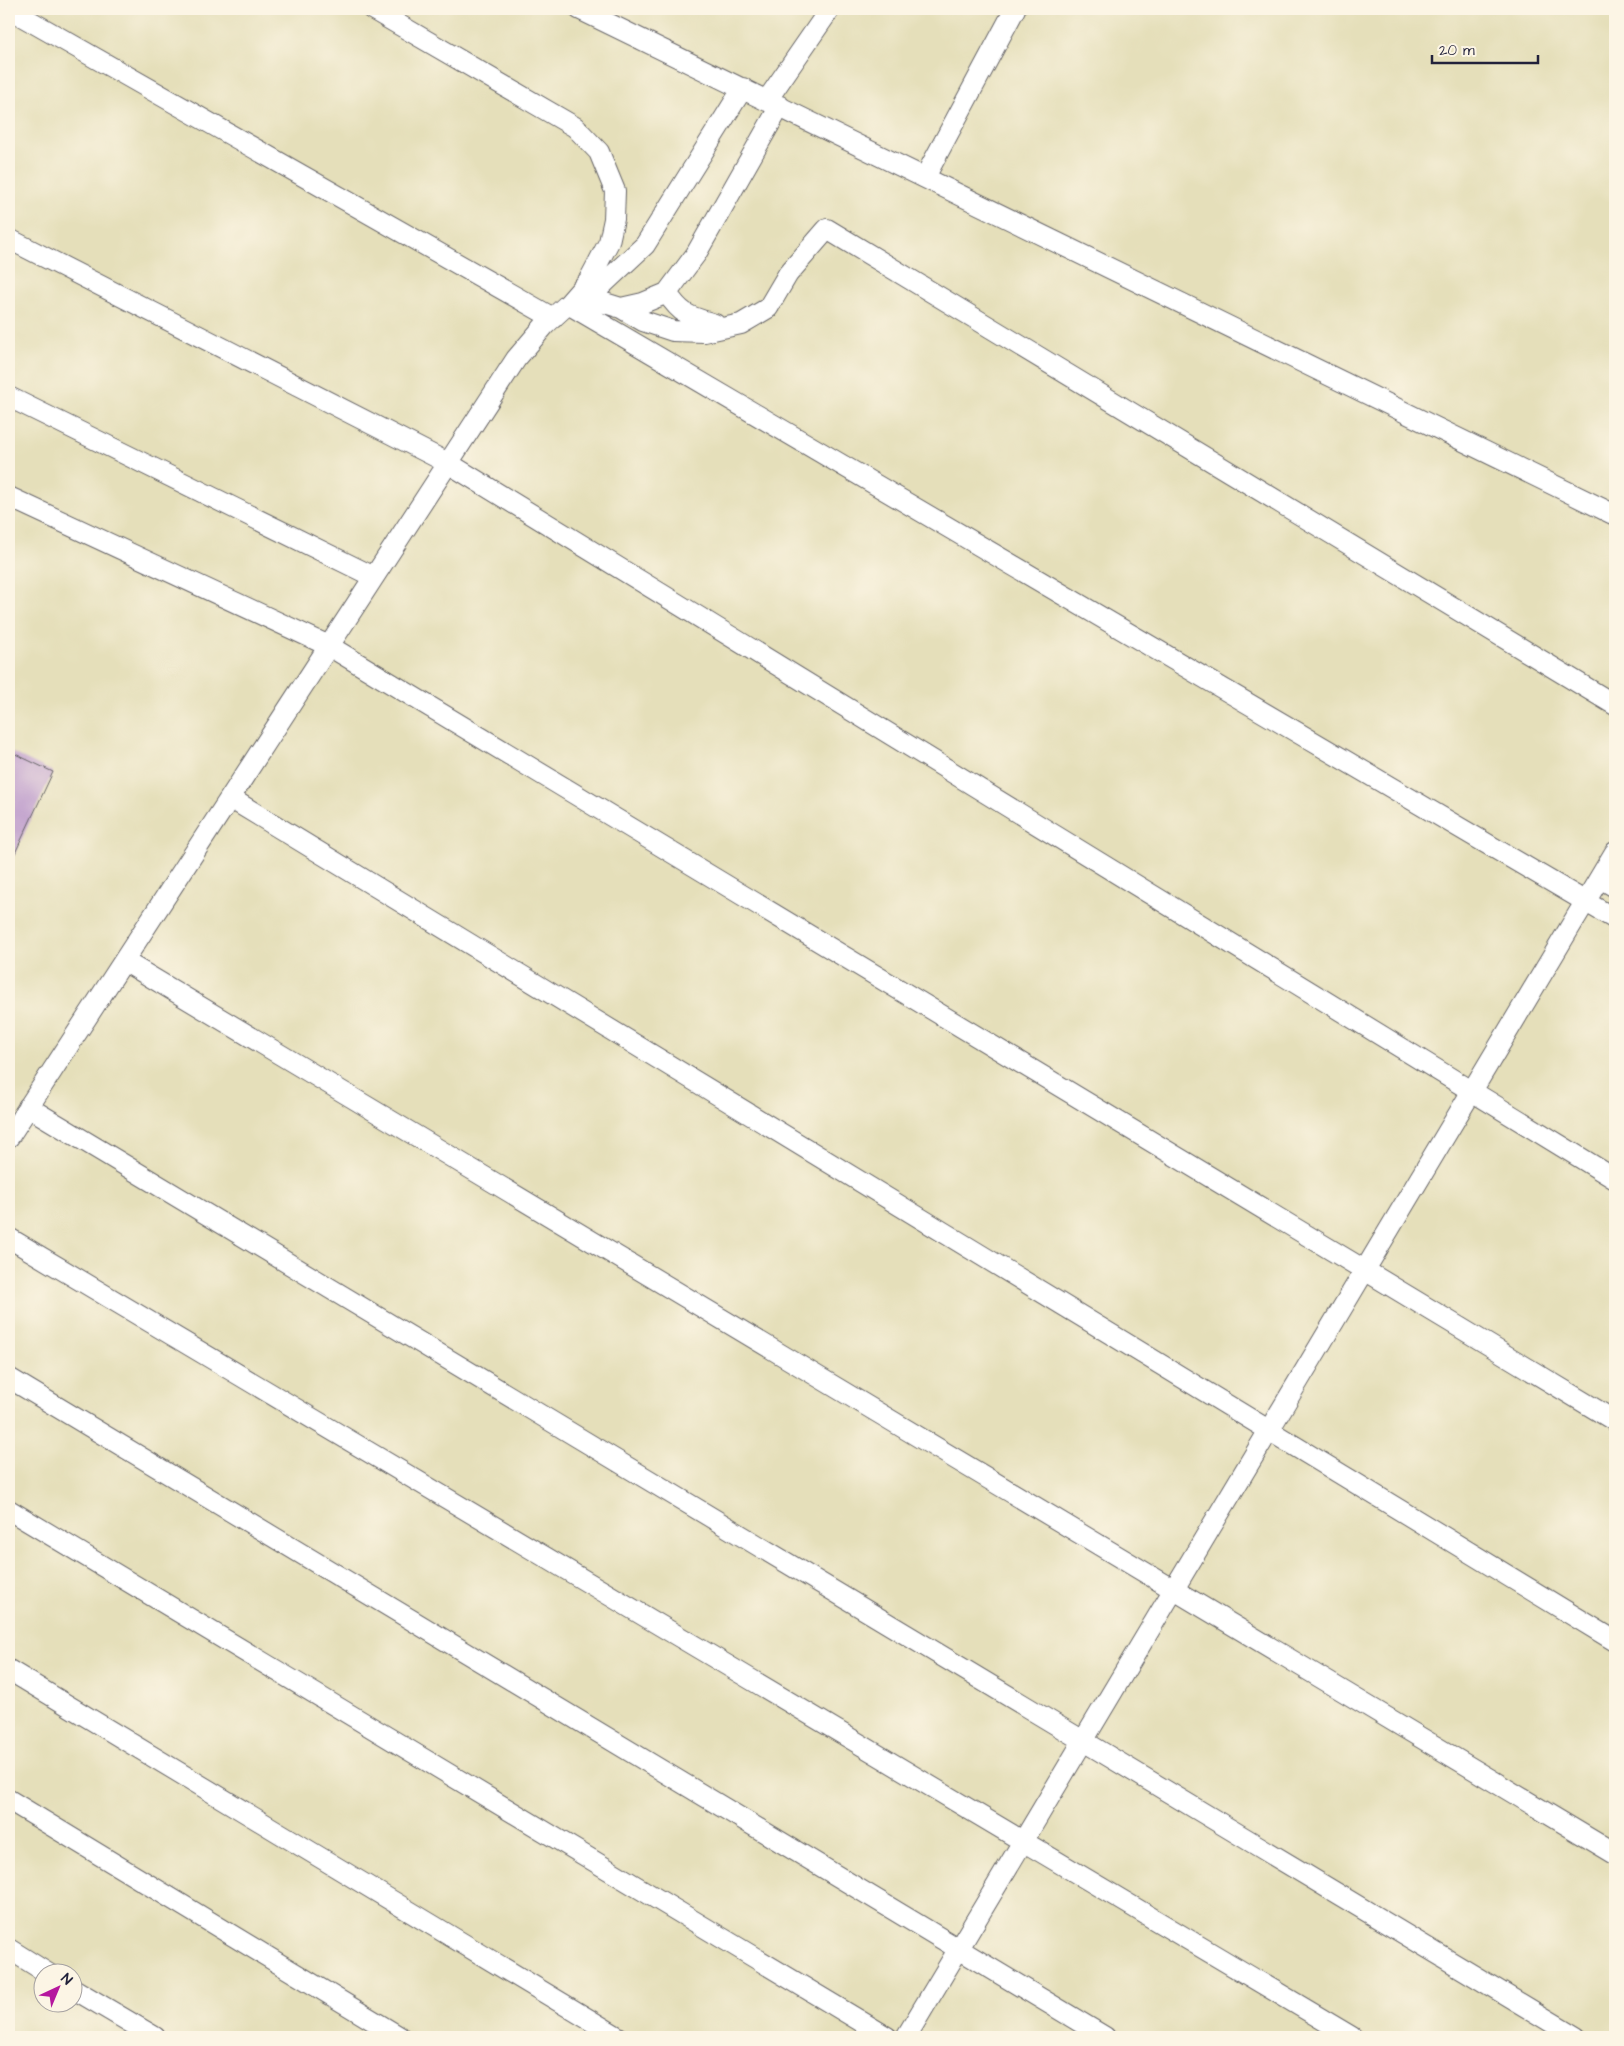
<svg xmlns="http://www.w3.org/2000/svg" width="1624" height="2046" font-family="'Architects Daughter',sans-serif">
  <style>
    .building { fill: #ba97cb }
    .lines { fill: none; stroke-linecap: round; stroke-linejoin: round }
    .service-casing { stroke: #666467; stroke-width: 22 }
    .service { stroke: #fff; stroke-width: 20 }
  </style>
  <rect width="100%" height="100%" fill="#fcf5e5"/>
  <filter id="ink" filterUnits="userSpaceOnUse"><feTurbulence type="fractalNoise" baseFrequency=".02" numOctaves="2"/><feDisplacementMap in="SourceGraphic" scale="10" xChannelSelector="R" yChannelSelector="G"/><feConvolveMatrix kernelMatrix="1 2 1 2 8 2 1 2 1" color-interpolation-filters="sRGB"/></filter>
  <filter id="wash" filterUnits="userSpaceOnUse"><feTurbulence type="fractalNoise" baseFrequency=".0096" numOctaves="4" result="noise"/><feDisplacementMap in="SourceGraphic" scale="20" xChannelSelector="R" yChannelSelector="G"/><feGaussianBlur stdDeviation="1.12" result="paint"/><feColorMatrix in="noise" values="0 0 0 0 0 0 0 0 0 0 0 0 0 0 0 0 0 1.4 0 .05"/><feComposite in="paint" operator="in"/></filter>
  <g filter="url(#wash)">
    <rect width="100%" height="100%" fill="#e5dfba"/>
    <g id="blocks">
      <!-- building -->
      <path class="building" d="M9,751L53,772L9,866Z"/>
    </g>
  </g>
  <g filter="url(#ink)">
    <use href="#blocks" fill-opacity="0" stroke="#666467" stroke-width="1"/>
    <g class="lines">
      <defs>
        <path id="service" d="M9,9L553,318
          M372,9L575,127L599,152L615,191L614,219L609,242L589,280L568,304
          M579,9L1615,515
          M767,100L830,9
          M925,177L1015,9
          M9,239L448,463L1615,1179
          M667,293C682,316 691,317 715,324
          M579,298L598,289L645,245L743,88
          M568,304L1615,919
          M621,308L643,303L667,293L696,254L780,106
          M9,397L374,577
          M9,497L329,646L1615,1421
          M230,798L1615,1641
          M1600,878L1615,887
          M124,961L1615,1854
          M28,1107L1576,2037
          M9,1137L516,359L545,325L568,304L592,299L621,308L643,321L673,331L704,332L741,324L768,308L788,274L827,229L1615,705
          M9,1238L1352,2037
          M9,1378L1105,2037
          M9,1510L887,2037
          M9,1670L618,2037
          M9,1800L400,2037
          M9,1949L49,1974
          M72,1988L155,2037
          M906,2037L1615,852"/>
      </defs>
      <!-- service casing -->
      <use href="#service" class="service-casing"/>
      <!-- service -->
      <use href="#service" class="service"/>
    </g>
  </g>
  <!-- margin -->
  <rect width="1624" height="2046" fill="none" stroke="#fcf5e5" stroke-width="30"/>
  <!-- north arrow -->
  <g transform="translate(58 1988) rotate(44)"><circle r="24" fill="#fcf5e5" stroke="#a5a1a1"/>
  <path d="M0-4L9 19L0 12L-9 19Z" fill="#b5179e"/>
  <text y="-8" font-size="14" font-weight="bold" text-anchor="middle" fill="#22223b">N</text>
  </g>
  <!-- scale -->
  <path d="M1432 55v8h106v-8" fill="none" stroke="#22223b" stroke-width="2.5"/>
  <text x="1439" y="55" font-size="15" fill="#22223b" stroke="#fcf5e5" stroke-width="4" paint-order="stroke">20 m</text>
</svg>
